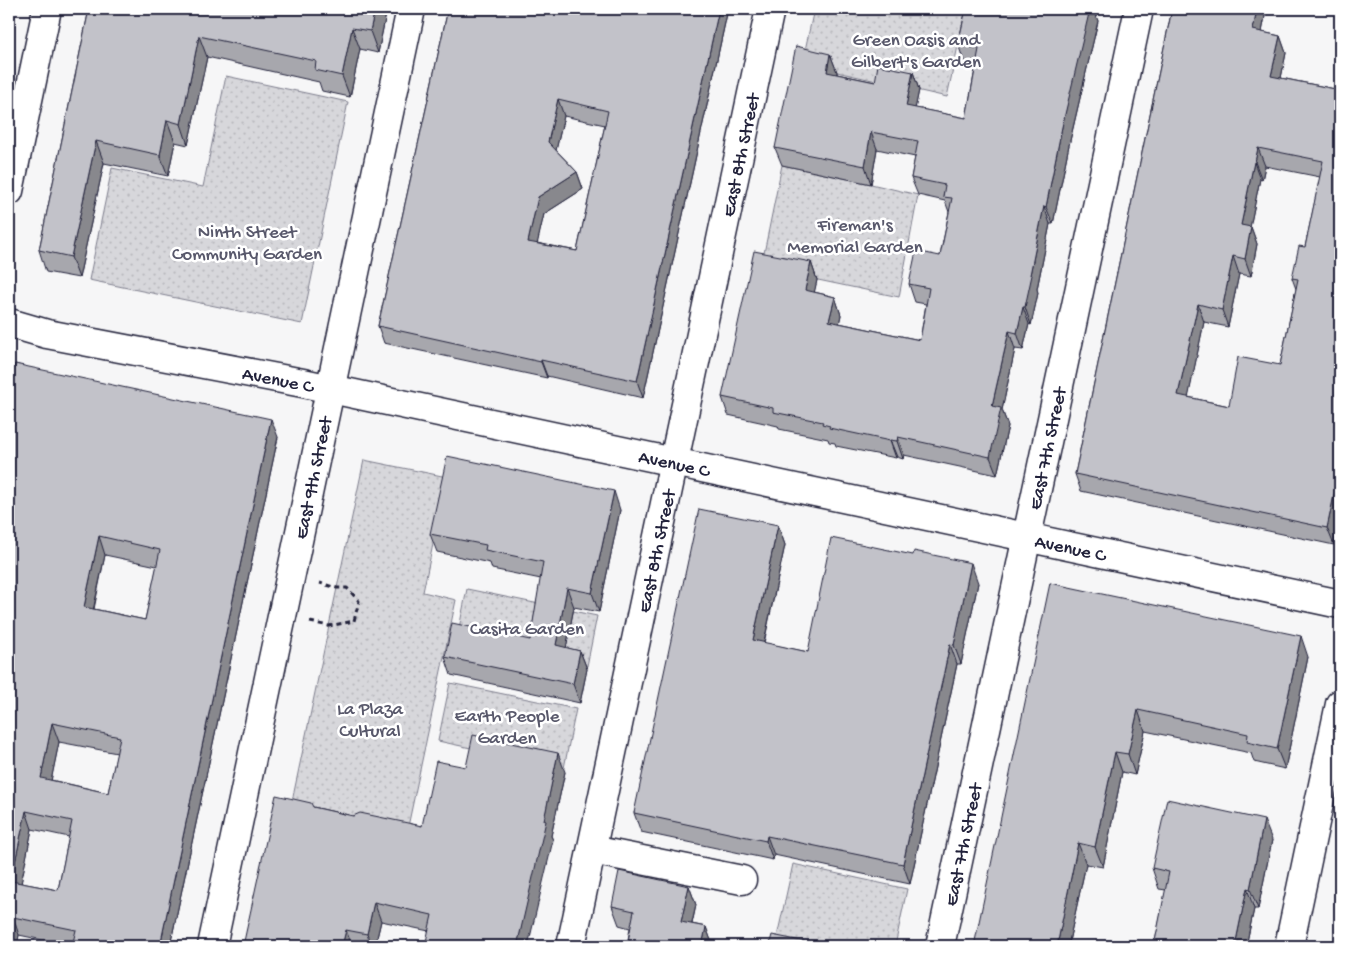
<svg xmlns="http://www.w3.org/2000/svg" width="1349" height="955" font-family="'Gochi Hand',sans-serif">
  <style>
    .garden { fill: url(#garden-dots); stroke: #7c7c8b }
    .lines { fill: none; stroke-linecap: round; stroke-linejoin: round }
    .minor-casing { stroke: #22223b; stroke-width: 31 }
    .major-casing { stroke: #22223b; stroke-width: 31 }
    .path { stroke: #22223b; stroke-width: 3; stroke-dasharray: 5 4; stroke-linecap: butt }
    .minor { stroke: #fff; stroke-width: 28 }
    .major { stroke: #fff; stroke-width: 28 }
    .wall { fill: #a7a7ad; stroke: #22223b; fill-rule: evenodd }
    .shaded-wall { fill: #88888d; stroke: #22223b }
    .building { fill: #c2c2c9; stroke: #22223b; fill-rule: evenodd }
    .labels { text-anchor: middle; stroke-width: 5; stroke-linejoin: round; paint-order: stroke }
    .park-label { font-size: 19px; fill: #58586b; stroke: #fff }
    .street-label { font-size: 19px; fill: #22223b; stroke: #fff }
  </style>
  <defs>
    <pattern id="garden-dots" width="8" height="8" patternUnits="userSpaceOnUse" patternTransform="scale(1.25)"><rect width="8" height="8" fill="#d7d7db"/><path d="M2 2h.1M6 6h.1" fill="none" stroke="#b8b8bd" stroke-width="1.8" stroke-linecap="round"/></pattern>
  </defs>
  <rect width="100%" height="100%" fill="#f6f6f7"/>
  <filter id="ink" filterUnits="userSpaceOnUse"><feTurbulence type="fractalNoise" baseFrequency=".02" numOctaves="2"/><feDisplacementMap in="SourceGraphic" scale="10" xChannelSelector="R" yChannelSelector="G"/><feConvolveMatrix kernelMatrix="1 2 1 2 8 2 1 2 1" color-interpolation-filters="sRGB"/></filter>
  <g filter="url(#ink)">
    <!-- garden -->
    <path class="garden" d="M814,9H966L947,97L802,64Z
      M226,76L348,102L302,324L89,280L112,168L203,187Z
      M782,165L871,184L918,195L899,297L761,268Z
      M364,460L447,477L423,592L456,600L406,836L290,811Z
      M467,589L597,616L587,666L457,638Z
      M450,683L576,709L564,768L438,741Z
      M793,864L907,889L895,946H775Z"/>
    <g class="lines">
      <defs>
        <g id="minor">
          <path d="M9,191L47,9"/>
          <path d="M592,850L742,880"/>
          <path id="s1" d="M212,946L411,9"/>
          <path id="s2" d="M571,946L770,9"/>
          <path id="s3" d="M940,946L1139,9"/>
          <path d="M1289,946L1340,704"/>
        </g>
        <g id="major">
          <path id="s4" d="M9,323L47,334L303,383L1340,604"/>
        </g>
      </defs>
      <!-- minor casing -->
      <use href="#minor" class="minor-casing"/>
      <!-- major casing -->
      <use href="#major" class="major-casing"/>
      <!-- path -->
      <path class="path" d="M310,622L329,626L354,621L359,601L347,588H337L320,583"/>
      <!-- minor -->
      <use href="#minor" class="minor"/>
      <!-- major -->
      <use href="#major" class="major"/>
    </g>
    <!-- wall -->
    <path class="wall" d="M89,9H387L378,53L360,49L350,97L322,91L319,82L207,57L188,145L175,142L168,176L104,163L79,278L46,272L39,250Z
      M448,9H728L643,398L547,376V378L384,343L378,326ZM564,116L605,125L577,251L537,243L544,214L583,189L577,172L556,150Z
      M966,9H1095L1094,11L1098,21L1069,145L1053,224H1050L1037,289L1038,293L1031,325L1029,324L1023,350L1015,349L1002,410L1008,426L997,475L904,455L903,459L897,457L896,458L836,446L835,443L829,442L828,439L779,429L778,426L728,415L722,397L811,262L817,280L814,292L835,297L841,315L839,323L920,340L926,304L915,302L909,284L940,256L949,212L945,201L918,195L911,178L915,157L877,149L871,184L782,165L775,148L830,54L837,72V74L875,82L913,72L919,90L915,108L966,118L976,64L964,62L958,44Z
      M1172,9H1263L1265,16L1262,32L1280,36L1286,53L1281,78L1340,90L1334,545L1081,491L1075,474ZM1265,166L1320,177L1305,247L1292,278L1296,289L1280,365L1229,406L1188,397L1204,322L1228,327L1239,274L1251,276L1257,244L1251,227H1250L1260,179L1262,180Z
      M15,364L278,437L170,946H71L19,935L17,946H9ZM105,555L157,566L145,620L94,609ZM59,742L117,753L108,793L51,780ZM32,829L69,837L58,890L21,883Z
      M620,510L599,612L574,607L566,648L580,651L587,669L580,703L451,675L445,657L530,640L541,579L492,569L490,563L437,552L430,534Z
      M778,525L785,545L764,643L808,652L978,583L961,664H957L910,884L774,855L773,860L641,832L634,813Z
      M1050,583L1308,657L1285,769L1254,762L1251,753L1145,731L1135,775L1122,772L1103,867L1086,864L1068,946Z
      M466,767L565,772L551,836L553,840L429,931L381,921L375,946H243L313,807L353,816L422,826Z
      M1272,840L1258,909H1254L1246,946H1154L1166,890L1159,889L1152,868Z
      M689,886L696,905L692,924L706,927L713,946H627L630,928L619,925L612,906Z"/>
    <!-- shaded-wall -->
    <path class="shaded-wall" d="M375,9H387L378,53L370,31Z
      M719,9H728L643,398L637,381Z
      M1088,9H1095L1094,11L1098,21L1069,145L1053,224L1046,207L1062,127Z
      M1257,9H1263L1265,16L1259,48L1253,30Z
      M352,28L360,49L350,97L342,76Z
      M199,36L207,57L188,145L181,124Z
      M1280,36L1286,53L1278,93L1271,76Z
      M830,54L837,72L834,90L827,72Z
      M913,72L919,90L912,124L906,106Z
      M558,99L564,116L554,159L548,142Z
      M167,120L175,142L168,176L160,155Z
      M871,132L877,149L871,184L865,166Z
      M96,141L104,163L79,278L71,257Z
      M1258,148L1265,166L1262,180L1255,162Z
      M1254,162L1260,179L1247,242L1241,225Z
      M577,172L583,189L544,214L534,258L528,242L538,197Z
      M1044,206L1050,224L1037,289L1038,293L1031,325L1025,307L1030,275Z
      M1251,227L1257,244L1251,276L1245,259Z
      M1233,256L1239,274L1228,327L1222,310Z
      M811,262L817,280L811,308L805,290Z
      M835,297L841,315L836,338L829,321Z
      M1198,304L1204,322L1185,413L1178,395Z
      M1023,307L1029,324L1023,350L1017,333Z
      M1009,331L1015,349L1002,410L1008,426L997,475L990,457L992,406Z
      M541,360L547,376V378L541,362Z
      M271,419L278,437L170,946H160Z
      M898,437L904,455L903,459L897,441Z
      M890,440L897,457L896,458L890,441Z
      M1340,467V514L1334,545L1327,528Z
      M614,491L620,510L599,612L592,593Z
      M778,525L785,545L760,660L753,640Z
      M99,536L105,555L90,625L84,607Z
      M971,563L978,583L961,664L954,645Z
      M567,588L574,607L563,664L556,645Z
      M1301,636L1308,657L1285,769L1277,749Z
      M950,644L957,664L910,884L903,864Z
      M580,651L587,669L580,703L573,684Z
      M1138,710L1145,731L1135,775L1128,754Z
      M52,723L59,742L48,796L41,778Z
      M1115,752L1122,772L1103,867L1095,847Z
      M558,753L565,772L551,836L553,840L528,946H517Z
      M26,811L32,829L18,899L11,881Z
      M1264,820L1272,840L1258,909L1250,889Z
      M767,836L774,855L773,860L766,841Z
      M1078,843L1086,864L1068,946H1057Z
      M689,886L696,905L688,941L681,922Z
      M1247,888L1254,909L1246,946H1235Z
      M374,902L381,921L375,946H371L367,934Z
      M13,917L19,935L17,946H9V936Z
      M706,927L713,946H702Z
      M346,930L352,946H342Z"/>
    <!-- building -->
    <path class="building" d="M89,9H375L370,31L352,28L342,76L315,70L316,61L199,36L181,124L167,120L160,155L96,141L71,257L39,250Z
      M448,9H719L637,381L541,360V362L378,326ZM558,99L608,111L577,251L528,242L538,197L577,172L548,142Z
      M966,9H1090L1062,127L1046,207L1044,206L1030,275H1032L1025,307H1023L1017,333L1009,331L992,406L1001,408L990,457L898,437L897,441L890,440V441L829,428L830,426L822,424L823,422L773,412V408L722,397L754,251L811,262L805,290L835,297L829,321L920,340L929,288L909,284L916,251L940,256L952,198L943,197L945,185L911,178L918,141L871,132L865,166L775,148L796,46L830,54L827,72L875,82L878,65L913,72L906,106L966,118L979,49L958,44Z
      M1172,9H1257L1253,30L1280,36L1271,76L1340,90V467L1327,528L1075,474ZM1258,148L1323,161L1305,247L1299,246L1292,278L1298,279L1280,365L1238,357L1229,406L1178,395L1198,304L1222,310L1233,256L1245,259L1251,227L1241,225L1254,162H1255Z
      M15,364L271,419L160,946H150L145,945V946H72L76,930L13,917L9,936V396ZM99,536L160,550L145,620L84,607ZM52,723L120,737L108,793L41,778ZM26,811L72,821L58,890L11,881Z
      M447,456L614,491L592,593L567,588L556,645L580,651L573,684L445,657L452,623L530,640L543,562L485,550L486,545L430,534Z
      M699,509L778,525L753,640L808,652L831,538L913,555L914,551L971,563L954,645L950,644L903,864L767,836L766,841L634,813Z
      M1050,583L1301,636L1277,749L1247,742L1248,734L1138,710L1128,754L1115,752L1095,847L1078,843L1057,946H974Z
      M473,735L558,753L544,820L546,821L517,946H425L432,915L374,902L367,934L346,930L342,946H243L276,795L311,803L313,807L344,814L353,816L360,813L422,826L436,761L466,767Z
      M1167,799L1264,820L1250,889L1247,888L1235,946H1154L1169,872L1152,868Z
      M619,871L689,886L681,922L706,927L702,946H627L634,911L612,906Z
      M1340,919V946H1335Z
      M772,935L826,946H769Z"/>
  </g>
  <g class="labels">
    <!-- park labels -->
    <g class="park-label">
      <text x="916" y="45">Green Oasis and<tspan x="916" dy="22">Gilbert's Garden</tspan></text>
      <text x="855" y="230">Fireman's<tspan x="855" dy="22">Memorial Garden</tspan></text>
      <text x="247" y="237">Ninth Street<tspan x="247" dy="22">Community Garden</tspan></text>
      <text x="527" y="634">Casita Garden</text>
      <text x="370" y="714">La Plaza<tspan x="370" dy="22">Cultural</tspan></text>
      <text x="507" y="721">Earth People<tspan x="507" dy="22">Garden</tspan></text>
    </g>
    <!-- street labels -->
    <g class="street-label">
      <text dy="7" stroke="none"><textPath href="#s2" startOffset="809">East 8th Street</textPath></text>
      <text dy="7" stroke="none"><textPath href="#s4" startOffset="275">Avenue C</textPath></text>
      <text dy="7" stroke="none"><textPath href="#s3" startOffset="509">East 7th Street</textPath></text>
      <text dy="7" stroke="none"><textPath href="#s4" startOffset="680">Avenue C</textPath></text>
      <text dy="7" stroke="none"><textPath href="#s1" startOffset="479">East 9th Street</textPath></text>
      <text dy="7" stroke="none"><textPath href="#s4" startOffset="1085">Avenue C</textPath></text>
      <text dy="7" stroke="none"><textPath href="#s2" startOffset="404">East 8th Street</textPath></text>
      <text dy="7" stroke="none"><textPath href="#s3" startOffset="104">East 7th Street</textPath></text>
    </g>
  </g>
  <!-- margin -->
  <rect width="1349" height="955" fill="none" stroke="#fff" stroke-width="30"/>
  <rect x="15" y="15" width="1319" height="925" fill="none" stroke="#22223b" stroke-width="2" filter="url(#ink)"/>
</svg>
